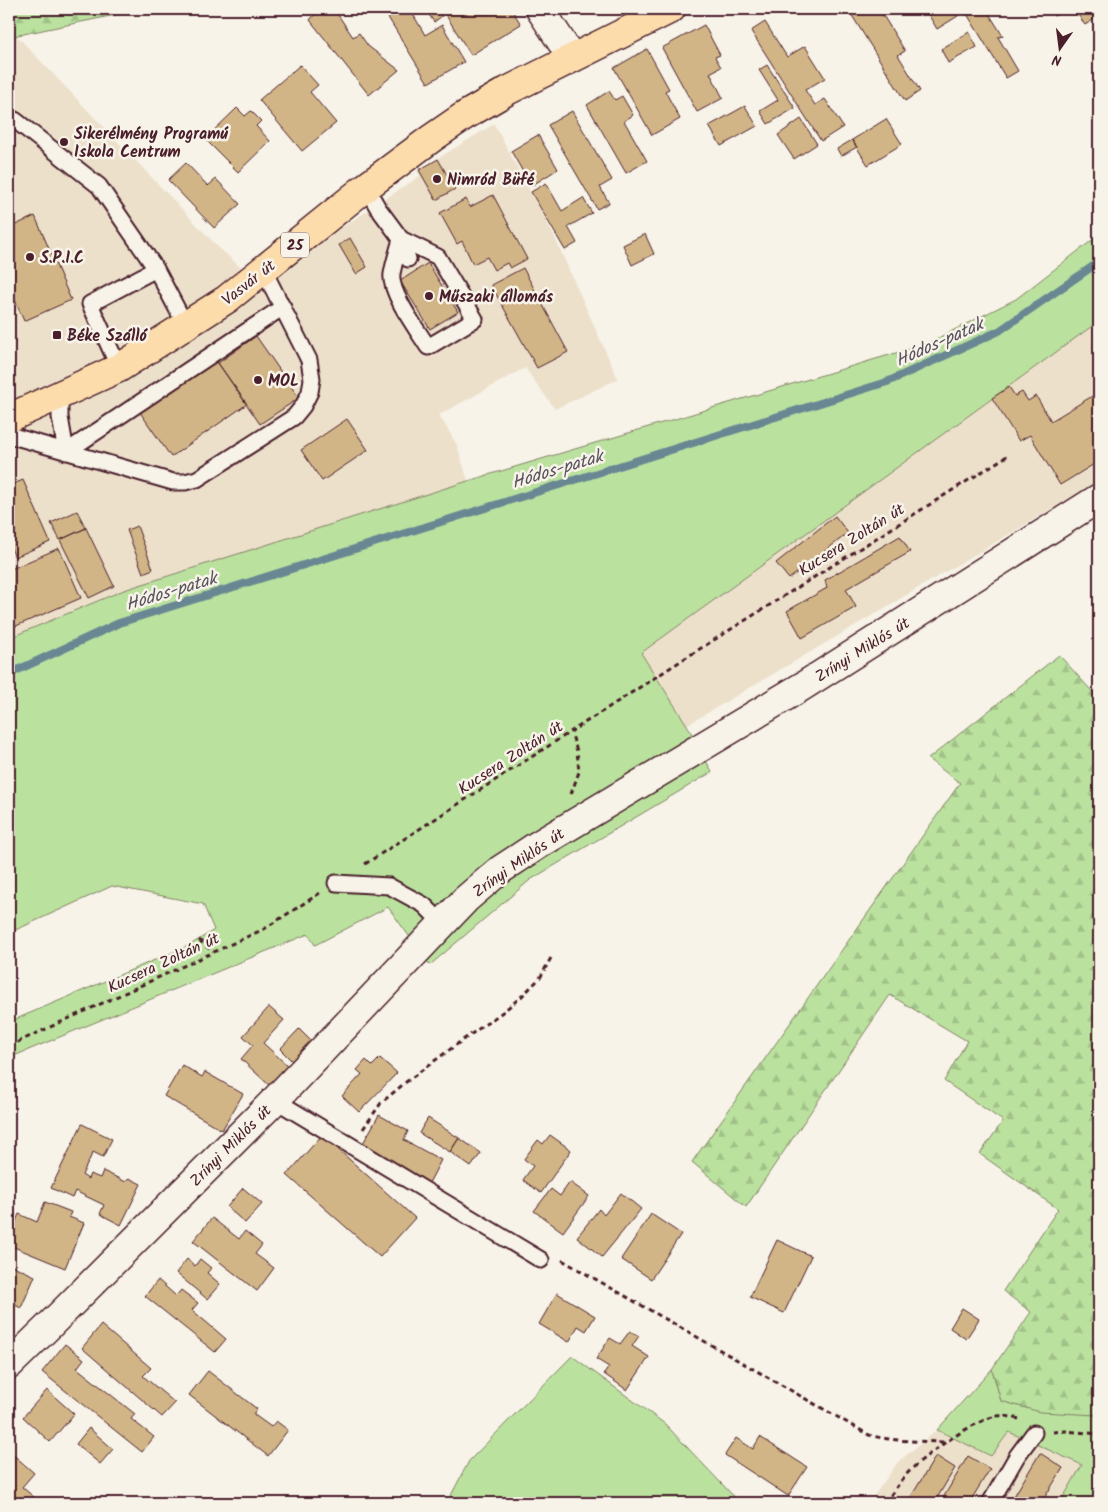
<svg xmlns="http://www.w3.org/2000/svg" width="1108" height="1512" font-family="Kalam,sans-serif">
  <style>
    .built { fill: #ece0cb }
    .green { fill: #bae29e; stroke: #828064 }
    .forest { fill: url(#forest-firs); stroke: #828064 }
    .lines { fill: none; stroke-linecap: round; stroke-linejoin: round }
    .stream { stroke: #698793; stroke-width: 8 }
    .building { fill: #d2b587; stroke: #4a1f2b }
    .service-casing { stroke: #4a1f2b; stroke-width: 19 }
    .minor-casing { stroke: #4a1f2b; stroke-width: 31 }
    .primary-casing { stroke: #4a1f2b; stroke-width: 31 }
    .path { stroke: #4a1f2b; stroke-width: 3; stroke-dasharray: 5 4; stroke-linecap: butt }
    .service { stroke: #f7f3e8; stroke-width: 15 }
    .minor { stroke: #f7f3e8; stroke-width: 28 }
    .primary { stroke: #fddcac; stroke-width: 28 }
    .poi-dot { fill: #4a1f2b; stroke: #f7f3e8; stroke-width: 2 }
    .labels { text-anchor: middle; stroke-width: 5; stroke-linejoin: round; paint-order: stroke }
    .shield { fill: #f7f3e8; stroke: #7e5f64; stroke-width: 1 }
    .shield-label { font-size: 15px; font-weight: bold; fill: #4a1f2b }
    .poi-label { font-size: 16px; font-weight: bold; fill: #4a1f2b; stroke: #f7f3e8; text-anchor: start }
    .street-label { font-size: 16px; fill: #4a1f2b; stroke: #f7f3e8 }
    .water-label { font-size: 18px; font-style: italic; fill: #59535f; stroke: #f7f3e8 }
  </style>
  <defs>
    <pattern id="forest-firs" width="22" height="20" patternUnits="userSpaceOnUse" patternTransform="scale(1.25)"><rect width="22" height="20" fill="#bae29e"/><path d="M5 1l3.5 6h-7zM16 11l3.5 6h-7z" fill="#a1c188"/></pattern>
  </defs>
  <rect width="100%" height="100%" fill="#f7f3e8"/>
  <filter id="ink" filterUnits="userSpaceOnUse"><feTurbulence type="fractalNoise" baseFrequency=".02" numOctaves="2"/><feDisplacementMap in="SourceGraphic" scale="10" xChannelSelector="R" yChannelSelector="G"/><feConvolveMatrix kernelMatrix="1 2 1 2 8 2 1 2 1" color-interpolation-filters="sRGB"/></filter>
  <g filter="url(#ink)">
    <!-- built -->
    <path class="built" d="M16,35L219,248L258,283L420,176L417,171L494,124L553,234L618,379L555,409L525,368L439,415L457,445L468,481L124,590L9,638V37Z
      M1099,321V481L687,725L641,653Z
      M937,1430L991,1456L1009,1432L1082,1465L1060,1503H869L898,1462Z"/>
    <!-- green -->
    <path class="green" d="M1099,235V321L641,653L687,725L712,772L530,880L430,965L388,907L315,945L308,934L9,1058V1022L190,945L214,930L203,904L112,886L9,933V638L124,590L468,481L926,344L1016,299Z
      M572,1356L665,1424L740,1503H447L469,1461Z
      M992,1369L1001,1401L1097,1415L1099,1414V1503H1060L1082,1465L1009,1432L991,1456L937,1430Z"/>
    <!-- forest -->
    <path class="forest" d="M9,9H144L9,37Z
      M1059,655L1099,699V1414L1097,1415L1040,1412L1001,1401L992,1369L1031,1312L1003,1291L1058,1209L980,1154L1003,1121L944,1081L967,1041L890,995L746,1207L692,1162L960,783L928,759Z"/>
    <g class="lines">
      <!-- stream -->
      <path class="stream" d="M9,674L119,623L887,382L999,331L1099,262"/>
    </g>
    <!-- building -->
    <path class="building" d="M319,9H323L327,13L334,9L353,37L359,33L368,46L399,70L369,95L310,20Z
      M383,9H410L425,35L442,25L464,62L428,83Z
      M425,9H437L442,16L434,22Z
      M442,9H480L484,14L492,9H511L521,24L471,55Z
      M848,9H879L905,51L898,55L920,91L905,101Z
      M925,9H954L958,16L937,29Z
      M964,9H986L1003,36L998,37L1018,71L1006,78Z
      M1049,9H1065L1054,16Z
      M1074,9H1099V16L1085,25Z
      M765,22L787,57L805,46L825,78L805,90L815,105L825,99L843,127L821,141L751,31Z
      M704,25L720,55L715,57L721,67L710,73L723,98L697,112L662,48Z
      M969,32L977,47L948,63L941,49Z
      M647,49L669,89L665,91L680,119L652,135L614,68Z
      M300,65L318,85L310,92L336,123L302,151L259,100Z
      M767,65L795,108L768,124L760,111L778,100L759,70Z
      M609,91L615,100L622,96L633,115L624,121L647,161L626,173L587,105Z
      M745,106L757,126L721,146L709,126Z
      M237,108L245,116L251,111L261,121L256,126L270,141L238,172L205,139Z
      M572,111L612,180L600,187L609,203L597,209L548,125Z
      M801,119L817,144L794,159L778,135Z
      M886,119L902,144L868,165L852,140Z
      M538,135L558,169L531,186L511,151Z
      M852,140L857,147L841,156L837,149Z
      M438,159L455,189L436,200L419,170Z
      M186,163L208,186L216,179L240,204L214,228L168,180Z
      M546,183L562,211L583,198L592,213L568,227L577,243L565,250L531,192Z
      M493,195L527,259L510,268L507,263L494,270L487,257L473,264L462,241L457,244L440,213L466,199L470,207Z
      M35,216L71,300L24,321L9,286V228Z
      M645,234L654,254L632,265L623,245Z
      M350,238L367,267L356,274L339,245Z
      M428,263L458,312L430,329L400,281Z
      M523,268L568,352L537,368L491,285Z
      M256,336L299,398L260,424L218,363Z
      M213,356L247,404L171,457L137,408Z
      M1009,387L1015,396L1022,392L1028,401L1036,396L1051,421L1099,392V461L1060,485L1030,435L1019,441L992,398Z
      M347,419L368,450L322,481L301,450Z
      M23,480L50,542L15,557L9,544V486Z
      M77,511L86,528L60,540L51,523Z
      M835,516L848,533L789,579L776,563Z
      M137,526L153,569L143,573L127,530Z
      M86,528L114,586L89,598L60,540Z
      M900,536L910,552L846,589L856,607L802,638L787,611L827,588L825,580Z
      M59,548L81,598L9,629V570Z
      M269,1007L284,1020L263,1043L288,1066L270,1086L241,1059L253,1045L243,1036Z
      M299,1029L312,1042L293,1062L280,1049Z
      M380,1058L397,1073L359,1112L342,1096L362,1074L357,1070L366,1060L372,1066Z
      M182,1065L202,1077L205,1072L243,1094L222,1130L164,1096Z
      M379,1115L408,1131L404,1140L441,1160L429,1183L362,1145Z
      M428,1118L459,1138L450,1152L419,1133Z
      M82,1124L112,1139L103,1157L93,1152L82,1175L88,1179L90,1174L100,1178L103,1171L126,1182L129,1178L141,1184L121,1225L100,1214L104,1205L75,1191L72,1198L51,1188Z
      M322,1135L415,1218L380,1257L287,1175Z
      M550,1135L571,1150L541,1193L523,1180L533,1166L524,1159L538,1140L543,1144Z
      M459,1138L481,1153L471,1167L450,1152Z
      M570,1182L589,1196L563,1232L534,1211L551,1189L560,1196Z
      M243,1188L262,1204L245,1223L227,1207Z
      M621,1193L641,1209L602,1257L577,1237L599,1209L604,1215Z
      M45,1202L71,1212L69,1217L84,1223L65,1268L9,1245V1238L19,1214L37,1222Z
      M651,1214L681,1234L651,1279L621,1259Z
      M212,1218L239,1239L245,1231L262,1245L255,1254L274,1268L257,1291L193,1241Z
      M777,1240L811,1256L784,1313L750,1297Z
      M187,1259L195,1266L200,1259L211,1268L207,1273L220,1284L207,1299L176,1273Z
      M9,1264L35,1276L21,1308L9,1302Z
      M158,1280L176,1296L181,1290L198,1303L192,1310L226,1339L215,1352L145,1296Z
      M557,1293L595,1316L586,1331L578,1326L569,1342L539,1324Z
      M962,1308L979,1319L966,1339L950,1328Z
      M101,1325L151,1368L143,1376L175,1403L162,1417L82,1348Z
      M630,1331L639,1336L632,1346L649,1357L627,1390L604,1374L609,1367L596,1359L610,1338L620,1344Z
      M65,1344L84,1359L77,1368L135,1414L131,1419L154,1437L142,1452L42,1372Z
      M208,1371L257,1409L253,1414L271,1427L276,1421L288,1430L268,1456L189,1395Z
      M47,1390L74,1414L50,1442L23,1417Z
      M89,1428L113,1449L100,1464L76,1444Z
      M760,1437L807,1467L788,1496L725,1455L736,1438L753,1449Z
      M9,1451L34,1473L22,1487L41,1503H9Z
      M1040,1453L1063,1468L1041,1503H1010Z
      M936,1456L955,1468L934,1503H907Z
      M968,1456L990,1469L969,1503H940Z"/>
    <g class="lines">
      <defs>
        <path id="service" d="M15,120L99,186L156,269
          M366,187L378,208L401,239L408,259
          M401,239L438,257L475,319L428,347C418,331 389,292 392,274C394,262 398,251 401,239Z
          M119,368L90,304L156,269L186,326
          M60,396V417L66,452L283,307
          M9,435L173,482H185L197,479L294,417L303,406L310,392L312,379L309,360L264,271
          M336,883L389,886L424,905L443,924
          M275,1100L541,1260
          M990,1503L1017,1456L1034,1433"/>
        <path id="minor" d="M540,9L572,58
          M9,1365L51,1324L275,1100L466,899L500,870L538,845L803,686L1099,498"/>
        <path id="primary" d="M9,418L119,368L227,299L366,187L432,138L464,116L507,91L671,9"/>
      </defs>
      <!-- service casing -->
      <use href="#service" class="service-casing"/>
      <!-- minor casing -->
      <use href="#minor" class="minor-casing"/>
      <!-- primary casing -->
      <use href="#primary" class="primary-casing"/>
      <!-- path -->
      <path class="path" d="M571,794L579,772L577,751L571,732
        M365,864L690,655L1007,456
        M199,940L213,952
        M9,1046L264,929L320,893
        M363,1129L381,1103L406,1082L460,1042L504,1011L522,996L540,978L552,956
        M562,1260L869,1435C894,1442 921,1441 946,1442
        M1053,1432L1066,1431L1099,1434
        M885,1503C892,1494 898,1484 906,1475C921,1457 973,1421 996,1416C1003,1415 1011,1417 1019,1419"/>
      <!-- service -->
      <use href="#service" class="service"/>
      <!-- minor -->
      <use href="#minor" class="minor"/>
      <!-- primary -->
      <use href="#primary" class="primary"/>
    </g>
  </g>
  <!-- markers -->
  <g class="poi-dot">
    <circle cx="64" cy="142" r="5"/>
    <circle cx="437" cy="179" r="5"/>
    <circle cx="30" cy="257" r="5"/>
    <circle cx="429" cy="296" r="5"/>
    <rect x="52" y="330" width="10" height="10" rx="2.5"/>
    <circle cx="258" cy="380" r="5"/>
  </g>
  <g class="labels">
    <!-- shield labels -->
    <rect class="shield" x="281" y="232.5" width="28" height="25" rx="4"/>
    <g class="shield-label">
      <text x="295" y="250">25</text>
    </g>
    <!-- poi labels -->
    <g class="poi-label">
      <text x="74" y="139">Sikerélmény Programú<tspan x="74" dy="18">Iskola Centrum</tspan></text>
      <text x="447" y="185">Nimród Büfé</text>
      <text x="40" y="263">S.P.I.C</text>
      <text x="439" y="302">Műszaki állomás</text>
      <text x="67" y="341">Béke Szálló</text>
      <text x="268" y="386">MOL</text>
    </g>
    <!-- street labels -->
    <g class="street-label">
      <text transform="translate(248 282) rotate(-38)" y="6">Vasvár út</text>
      <text transform="translate(851 539) rotate(-32)" y="6">Kucsera Zoltán út</text>
      <text transform="translate(862 649) rotate(-32)" y="6">Zrínyi Miklós út</text>
      <text transform="translate(510 757) rotate(-33)" y="6">Kucsera Zoltán út</text>
      <text transform="translate(518 862) rotate(-35)" y="6">Zrínyi Miklós út</text>
      <text transform="translate(163 962) rotate(-25)" y="6">Kucsera Zoltán út</text>
      <text transform="translate(230 1145) rotate(-45)" y="6">Zrínyi Miklós út</text>
    </g>
    <!-- water labels -->
    <g class="water-label">
      <text transform="translate(939 342) rotate(-24)" y="6">Hódos-patak</text>
      <text transform="translate(557 469) rotate(-17)" y="6">Hódos-patak</text>
      <text transform="translate(171 591) rotate(-17)" y="6">Hódos-patak</text>
    </g>
  </g>
  <!-- margin -->
  <rect width="1108" height="1512" fill="none" stroke="#f7f3e8" stroke-width="30"/>
  <rect x="15" y="15" width="1078" height="1482" fill="none" stroke="#4a1f2b" stroke-width="2" filter="url(#ink)"/>
  <!-- north arrow -->
  <g transform="translate(1060 48) rotate(194)" stroke="#f7f3e8" stroke-width="4" paint-order="stroke">
  <path d="M0-4L9 19L0 12L-9 19Z" fill="#4a1f2b"/>
  <text y="-8" font-size="14" font-weight="bold" text-anchor="middle" fill="#4a1f2b">N</text>
  </g>
</svg>
